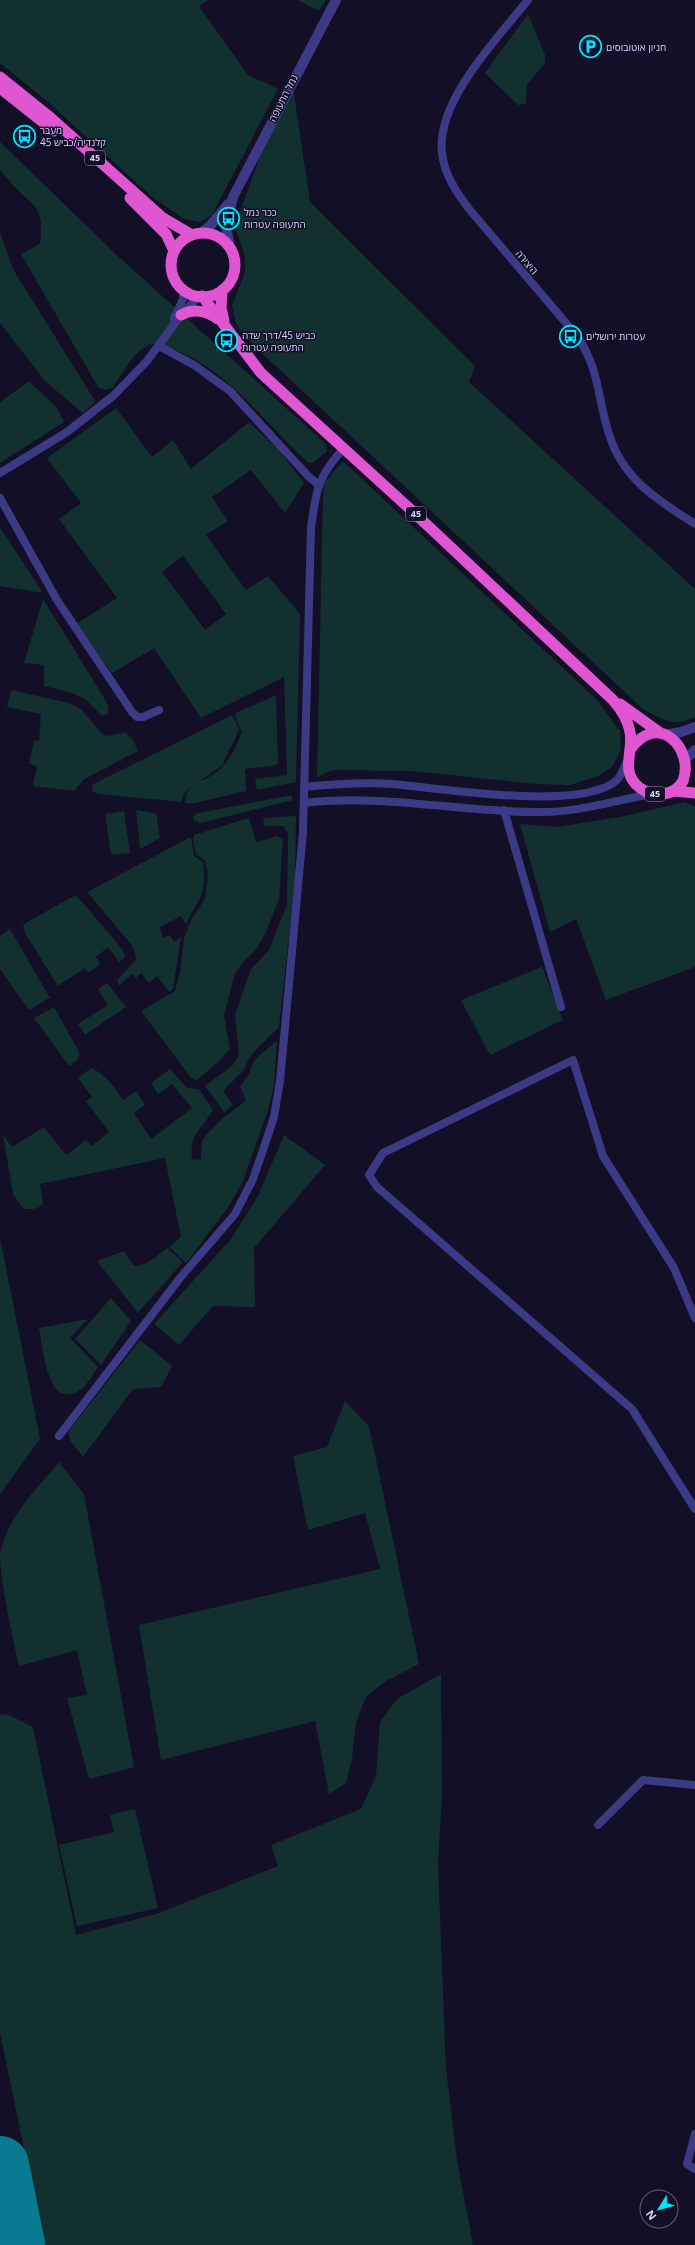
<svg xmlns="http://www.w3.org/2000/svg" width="695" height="2245" font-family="'Open Sans',Heebo,sans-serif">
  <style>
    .green { fill: #12302f; fill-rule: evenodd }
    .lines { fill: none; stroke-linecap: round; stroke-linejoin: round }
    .runway { stroke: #0a7a92; stroke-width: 58 }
    .minor { stroke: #3d3a85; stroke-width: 8 }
    .tertiary { stroke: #3d3a85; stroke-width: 10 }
    .trunk { stroke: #e055d1; stroke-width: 11 }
    .labels { text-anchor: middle; stroke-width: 3; stroke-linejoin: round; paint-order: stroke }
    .shield { fill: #130f26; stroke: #9e99be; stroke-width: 1 }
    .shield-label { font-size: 9px; font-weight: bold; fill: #d9d4ff }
    .poi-label { font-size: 10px; fill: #d9d4ff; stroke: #130f26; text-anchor: start }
    .street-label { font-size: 10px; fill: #d9d4ff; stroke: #130f26 }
  </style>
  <rect width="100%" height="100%" fill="#130f26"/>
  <!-- green -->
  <path class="green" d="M0,0H208L199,6L248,75L278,89L212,215L200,222L184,219L152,197L48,102L0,63Z
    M297,0H326L319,11Z
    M528,14L545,55V63L527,85L526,104L518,105L485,73Z
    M293,87L310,202L475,366L469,382L695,589V717C675,728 661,719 643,709L250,342L236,324L232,305L245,272V257L235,226L265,142Z
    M0,142L121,259L326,444L327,451L313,463L307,462C264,422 230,371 173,349C166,347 157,342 149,345C131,353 124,374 112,388L106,390L98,387L21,254L40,244C45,203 33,208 10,182C8,178 2,174 0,170C0,163 0,150 0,142Z
    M0,232L13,269L92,396L95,402L83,413L45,381L0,323Z
    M29,381L57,408L64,422L0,463V402Z
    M116,408L152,457L173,440L191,469L249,422L279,450L304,483L285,513L251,470L212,497L228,521L206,535L246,590L268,576L300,614L296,782L257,790L255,779L287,775L284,677L201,718L154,648L112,673L76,624L117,598L59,519L81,503L47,458ZM183,556L226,614L205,630L162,572Z
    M343,461L597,700L620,731L621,749L612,767L598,776L570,785L535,784L412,771L332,770L317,777L323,496L324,483Z
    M0,527L43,593L0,586Z
    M43,599L103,696L108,705V713L102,716L85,699L73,693L44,686V665L24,663Z
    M11,690L69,703L81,709L103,735L110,736L125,732L133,740L138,751L84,779L74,791L33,786L37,766L29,764L34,740L39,741L41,714L7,707Z
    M276,695L278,763L272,766L245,769L246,791L195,803H185L187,792L194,785L183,794L182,802L98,794L93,792L92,785L99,781L232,715L239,728C236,742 227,750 223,765L198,782C224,772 232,757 242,732L235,717L236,713Z
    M287,796H292L293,800L201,823L194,821L193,816L198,813Z
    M685,802L695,807V967L606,1000L576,919L550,932L520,824L556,827L620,817Z
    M136,810L156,813L160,838L140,849Z
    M124,811L130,853L111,855L105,814Z
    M296,816L295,880L279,1027L251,1055L243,1071L223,1091L233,1105L224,1112L205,1086L233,1065L239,1056L235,1015L251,969L269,950L287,905L288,833L283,826H263L264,818Z
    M249,818L256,842L277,836L283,840L279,899L266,932L256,950L243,962L235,974L224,1015L230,1049L219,1061L197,1080L191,1078L141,1011L175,991L180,972L184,938L192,918L205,899L208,873L204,860L196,854L193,840L194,835Z
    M191,837L194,856L203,862C207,894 200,897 186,924L181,916L160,927L163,938L170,935L174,942L181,937L173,989L169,992L157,976L149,983L141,973L136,978L133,974L119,985L117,980L136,960L135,953L131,944L87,892Z
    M76,895L123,950L125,957L119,962L108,947L96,957L100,964L88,973L85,968L58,986L25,933L23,926L27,922Z
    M10,929L50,998L29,1010L0,969V936Z
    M542,967L563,1020L490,1055L461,1000Z
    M107,983L126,1007L85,1035L78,1024L108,1005L98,989Z
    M54,1007L80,1054L77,1060L69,1066L34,1018Z
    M277,1041L274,1086L267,1113L243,1181L229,1206L186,1263L169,1247L181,1237L165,1158L40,1184L43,1203C39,1210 32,1209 24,1209L13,1194L3,1135L12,1147L44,1127L66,1155L86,1140L92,1146L109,1132L86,1101L92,1097L78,1078L91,1068C107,1075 113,1086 123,1100L136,1091L145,1105L134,1113L151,1139L192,1108L172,1084L158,1094L151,1083L170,1069L187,1088L199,1089L213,1110C202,1130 189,1133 192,1159L201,1160L202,1141L207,1134L223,1118L246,1101L240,1086L250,1073C250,1059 267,1050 277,1041Z
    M284,1135L325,1165L254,1248L255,1307L213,1306L179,1345L154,1324L231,1239L258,1196Z
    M0,1238L40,1439L0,1494Z
    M167,1248L183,1262L138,1313L97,1261L124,1251L134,1266C147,1266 157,1256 167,1248Z
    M111,1298L131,1321L101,1365L75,1339Z
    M88,1319L70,1338L98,1367C93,1374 88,1384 81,1389C47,1414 43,1346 39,1328Z
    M140,1340L172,1366L161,1387L133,1389L83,1457L70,1440L68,1432Z
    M345,1401L369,1426L419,1664L386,1681L366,1697L356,1722L352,1759L346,1783L329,1794L315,1721L161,1760L139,1625L380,1569L365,1513L308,1530L293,1456L327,1447Z
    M59,1462L84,1494L134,1767L89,1779L67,1698L87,1695L77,1650L19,1666C13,1639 0,1580 0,1554C7,1518 36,1489 59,1462Z
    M441,1674L442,1794L438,1865L446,2069L457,2160L473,2245H44L0,2033V1715L7,1714L33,1727L76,1935L156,1914L278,1866L271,1845L361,1809L376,1776L380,1722L397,1699Z
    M135,1809L158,1908L77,1926L59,1845L114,1832L110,1815Z"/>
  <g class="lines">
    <!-- runway -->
    <path class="runway" d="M0,2165L16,2245"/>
    <!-- minor -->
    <path class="minor" d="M528,0C497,39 436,101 442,153C444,174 457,193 469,209L578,337C601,373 597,400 610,437C624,480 659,501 695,524
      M174,319L183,299V289
      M159,346L194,365L230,391L309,477L318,484
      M0,473L67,432L113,396L147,361L181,315L199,296
      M0,498L57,600L132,712L137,717H143L159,710
      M304,787C334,784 363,782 392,784C440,788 582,812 617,780C622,775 624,767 627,761
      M304,803C384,793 462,813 542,812C580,812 616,800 652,794
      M504,810L561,1007
      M695,1318L674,1268L603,1156L573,1060L383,1153L369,1175L377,1187L632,1409L695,1509
      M59,1436L180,1278L235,1214L253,1179L263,1150L274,1117L280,1081L303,832L311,528C316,491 317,477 344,448
      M598,1825L643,1780L695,1785
      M695,2134L687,2164L695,2169"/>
    <!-- tertiary -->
    <path class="tertiary" d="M201,233L210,226L228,204
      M230,248L226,226L233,197L336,0
      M669,734L681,732L695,727
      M689,756L695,750"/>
    <!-- trunk -->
    <path class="trunk" d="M0,77L51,118L163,218L192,235
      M0,88L54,131
      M130,198L166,234L174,251
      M171 265a32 32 0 1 1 64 0a32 32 0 1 1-64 0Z
      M222,290L221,308L224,321
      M202,296L261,373L409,508L613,700C621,709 628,720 630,732C634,752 619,772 640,788C647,793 655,795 663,794C672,793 679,788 683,781C695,748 657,710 630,750
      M181,315C193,308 207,311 218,319
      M620,704L659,732
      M673,791L695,793"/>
  </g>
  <!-- icons -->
  <defs>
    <symbol id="parking-ring" viewBox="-11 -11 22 22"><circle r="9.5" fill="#130f26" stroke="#00e5ff" stroke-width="1.5"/><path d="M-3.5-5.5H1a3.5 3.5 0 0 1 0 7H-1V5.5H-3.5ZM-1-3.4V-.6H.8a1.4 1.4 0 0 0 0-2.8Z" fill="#00e5ff"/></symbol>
    <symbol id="bus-ring" viewBox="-11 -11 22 22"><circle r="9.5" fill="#130f26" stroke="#00e5ff" stroke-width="1.5"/><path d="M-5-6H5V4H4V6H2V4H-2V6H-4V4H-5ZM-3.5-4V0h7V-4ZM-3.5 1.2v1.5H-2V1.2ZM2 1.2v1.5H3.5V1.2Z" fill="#00e5ff"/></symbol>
  </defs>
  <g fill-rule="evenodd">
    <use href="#parking-ring" x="578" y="34" width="25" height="25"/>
    <use href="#bus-ring" x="12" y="124" width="25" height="25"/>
    <use href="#bus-ring" x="216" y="206" width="25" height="25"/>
    <use href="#bus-ring" x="558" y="324" width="25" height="25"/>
    <use href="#bus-ring" x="214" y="328" width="25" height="25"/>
  </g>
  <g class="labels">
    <!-- shield labels -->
    <g class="shield">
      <rect x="85" y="151" width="20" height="14" rx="3"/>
      <rect x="406" y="507" width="20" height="14" rx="3"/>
      <rect x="645" y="787" width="20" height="14" rx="3"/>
    </g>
    <g class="shield-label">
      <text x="95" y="161">45</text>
      <text x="416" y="517">45</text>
      <text x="655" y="797">45</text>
    </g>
    <!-- poi labels -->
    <g class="poi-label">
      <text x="606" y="51">חניון אוטובוסים</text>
      <text x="40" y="134">מעבר<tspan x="40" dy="12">קלנדיה/כביש 45</tspan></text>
      <text x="244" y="216">ככר נמל<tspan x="244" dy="12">התעופה עטרות</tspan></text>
      <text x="242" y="339">כביש 45/דרך שדה<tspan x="242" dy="12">התעופה עטרות</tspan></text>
      <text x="586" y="340">עטרות ירושלים</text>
    </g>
    <!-- street labels -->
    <g class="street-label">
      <text transform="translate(283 98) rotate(-63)" y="4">נמל התעופה</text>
      <text transform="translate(527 262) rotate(49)" y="4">היצירה</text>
    </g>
  </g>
  <!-- north arrow -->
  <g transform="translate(659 2209) rotate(233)"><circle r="19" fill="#130f26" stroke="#625e7d"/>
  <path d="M0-3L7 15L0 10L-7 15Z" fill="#00e5ff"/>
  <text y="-6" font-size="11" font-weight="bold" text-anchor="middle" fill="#d9d4ff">N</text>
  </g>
</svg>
